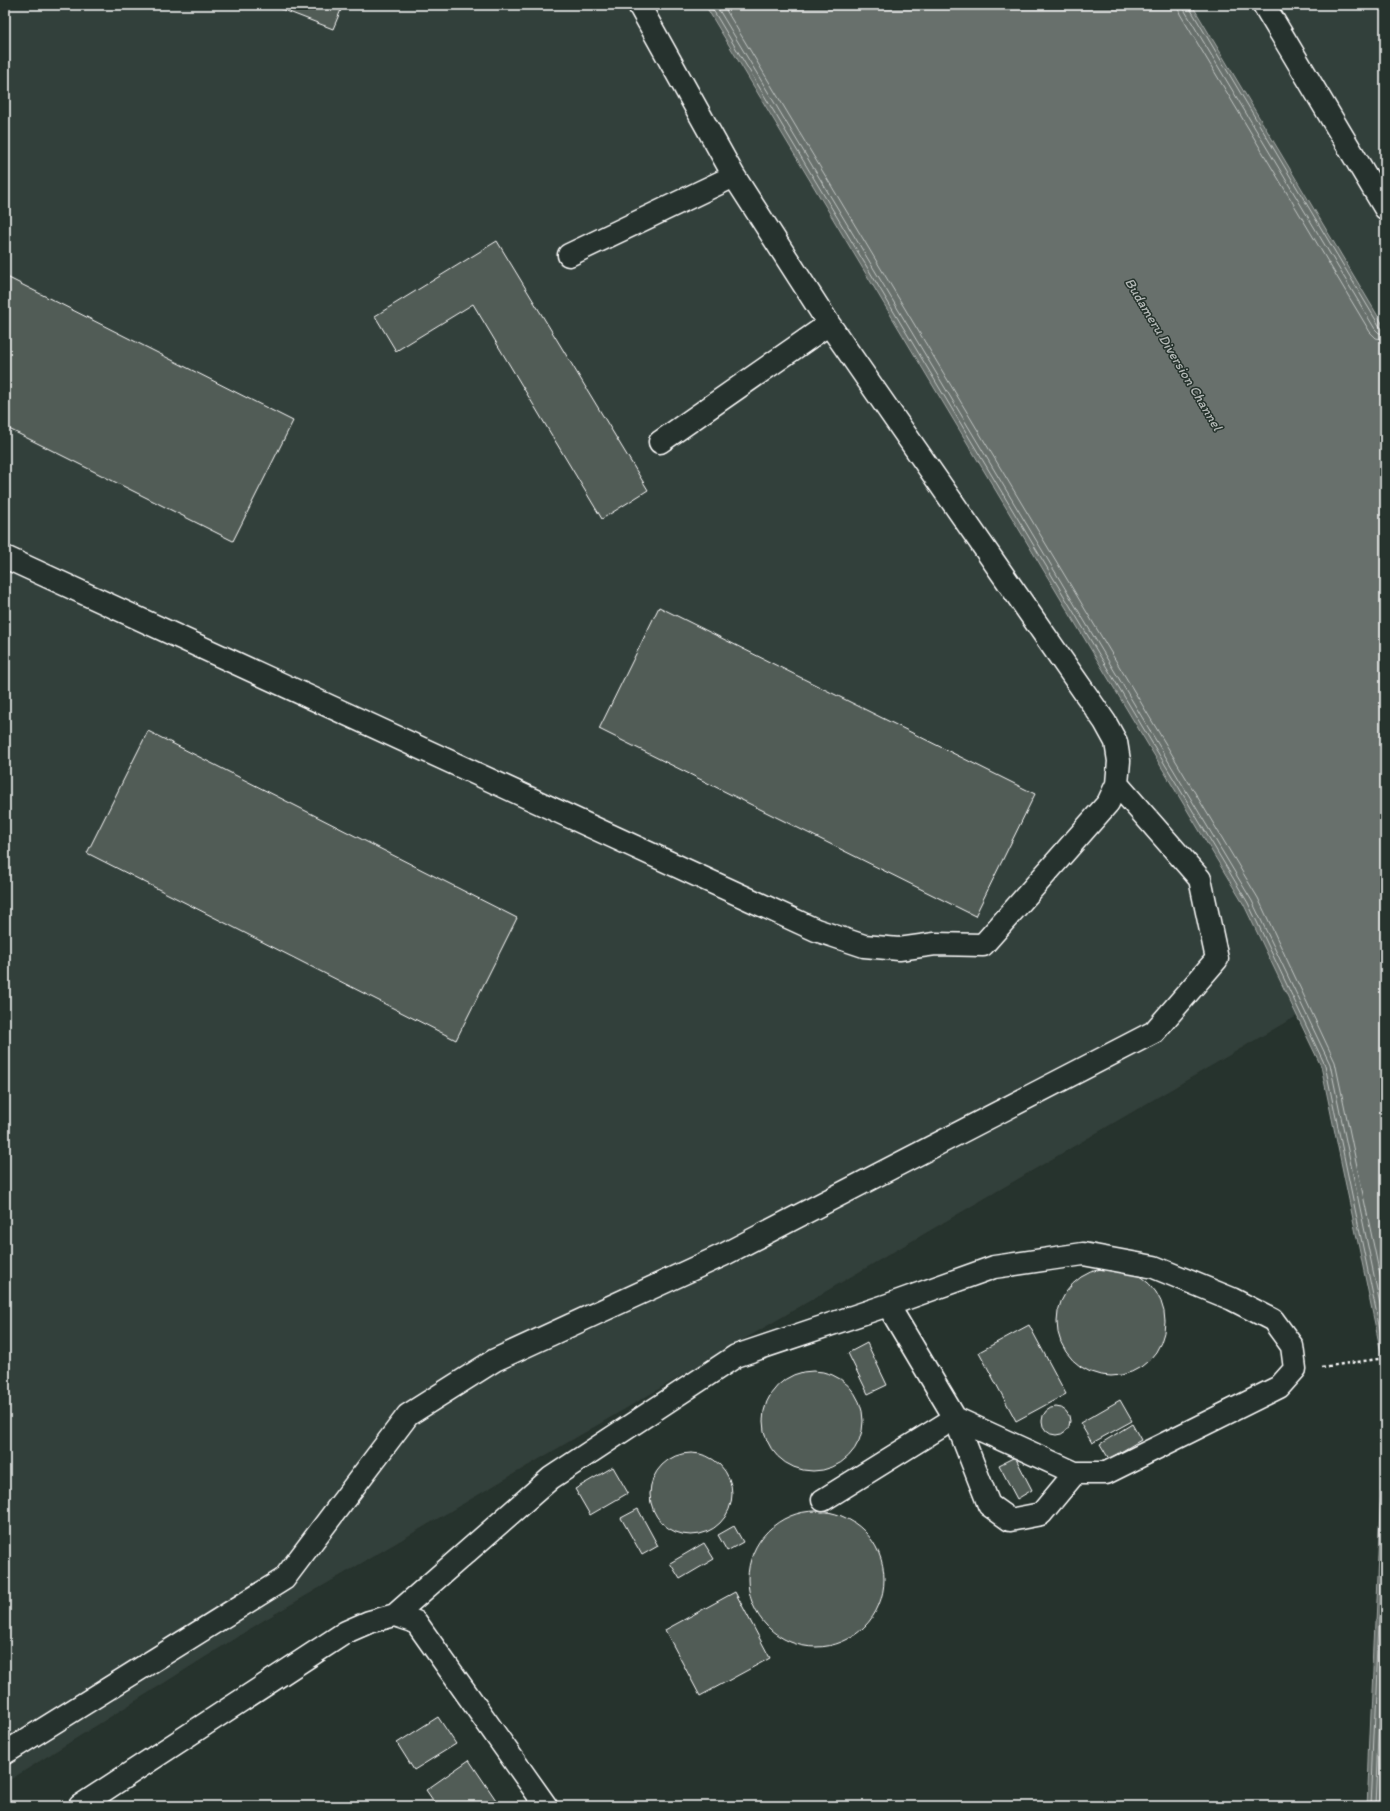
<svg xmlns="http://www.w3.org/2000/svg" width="1390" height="1811" font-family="Itim,sans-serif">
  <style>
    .built { fill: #333f3a }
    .water { fill: #67706c; stroke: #a4a9a7 }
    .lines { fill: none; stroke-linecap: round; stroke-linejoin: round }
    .shore { stroke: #c2c6c4; stroke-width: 1 }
    .building { fill: #515c57; stroke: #fff }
    .minor-casing { stroke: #fff; stroke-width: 25 }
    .path { stroke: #fff; stroke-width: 2.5; stroke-dasharray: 3 3; stroke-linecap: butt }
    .minor { stroke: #26332d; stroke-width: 22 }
    .labels { text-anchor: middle; stroke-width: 3; stroke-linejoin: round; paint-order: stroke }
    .water-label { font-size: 14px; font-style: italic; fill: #b3b8b6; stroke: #26332d }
  </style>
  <rect width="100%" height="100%" fill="#26332d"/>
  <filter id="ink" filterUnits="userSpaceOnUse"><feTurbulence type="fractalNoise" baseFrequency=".025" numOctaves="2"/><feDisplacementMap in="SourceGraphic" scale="8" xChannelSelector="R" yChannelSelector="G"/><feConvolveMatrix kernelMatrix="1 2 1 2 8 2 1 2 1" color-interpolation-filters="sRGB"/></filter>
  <g filter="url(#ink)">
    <!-- built -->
    <path class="built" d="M5,5H1385V969L1286,1022L261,1622L5,1783Z"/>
    <!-- water -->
    <path class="water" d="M705,5H1192L1385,328V1372L1321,1066L1244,905Z
      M1385,1394V1806H1367Z"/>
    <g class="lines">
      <!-- shore -->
      <path class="shore" d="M710,5L1248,903L1325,1065L1385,1353
        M716,5L1252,901L1330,1064L1385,1328
        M723,5L1258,898L1335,1062L1385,1299
        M1177,5L1180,14L1370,332L1376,338L1385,340
        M1183,5L1185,11L1375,329L1379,333L1385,334
        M1188,5L1380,327L1385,329
        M1371,1806L1385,1485
        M1376,1806L1385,1599
        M1382,1806L1385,1736"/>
    </g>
    <!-- building -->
    <path class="building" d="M271,5H343L333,29Z
      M497,241L648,490L602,519L473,304L396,351L375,316Z
      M5,276L293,421L233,541L5,427Z
      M659,607L1035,794L975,916L599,729Z
      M148,731L517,918L456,1040L87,853Z
      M1057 1322a54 54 0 1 1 108 0a54 54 0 1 1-108 0Z
      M1029,1325L1066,1394L1016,1421L979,1352Z
      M867,1343L887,1385L868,1394L848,1353Z
      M763 1421a50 50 0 1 1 100 0a50 50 0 1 1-100 0Z
      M1120,1400L1132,1421L1092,1443L1080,1423Z
      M1042 1421a14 14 0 1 1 28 0a14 14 0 1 1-28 0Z
      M1132,1424L1141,1440L1109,1459L1100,1444Z
      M650 1494a41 41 0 1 1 82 0a41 41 0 1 1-82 0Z
      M1015,1457L1032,1490L1017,1499L999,1465Z
      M613,1467L628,1493L590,1515L575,1489Z
      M638,1509L658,1546L642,1555L621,1518Z
      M748 1579a68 68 0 1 1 136 0a68 68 0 1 1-136 0Z
      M734,1526L743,1542L727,1551L718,1535Z
      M704,1543L714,1559L680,1579L670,1563Z
      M735,1592L770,1658L700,1696L665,1630Z
      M438,1717L456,1744L414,1770L397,1743Z
      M469,1760L500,1806H437L426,1790Z"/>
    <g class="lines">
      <defs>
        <path id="minor" d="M1264,5L1385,208
          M569,255L734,176L639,5
          M660,442L829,324
          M5,557L816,930L864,946L899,949L935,944L983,945L1108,803L1117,784L1119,761L1116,742L1105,722L829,324L734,176
          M888,1305L955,1418L989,1505L1010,1520L1041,1514L1075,1473
          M395,1615L551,1478L736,1356L888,1305L994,1267L1083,1254L1154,1267L1232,1299L1273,1320L1292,1346L1295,1369L1279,1387L1106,1473H1075L955,1418L823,1500
          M5,1753L284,1579L408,1415L495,1360L723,1255L1154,1032L1217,959L1200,879L1117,784
          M80,1806L346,1632L369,1622L395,1615L416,1622L546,1806"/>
      </defs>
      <!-- minor casing -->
      <use href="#minor" class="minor-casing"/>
      <!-- path -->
      <path class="path" d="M1322,1367L1385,1358"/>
      <!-- minor -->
      <use href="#minor" class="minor"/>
    </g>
  </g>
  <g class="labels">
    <!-- water labels -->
    <g class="water-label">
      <text transform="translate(1174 354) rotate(59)" y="5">Budameru Diversion Channel</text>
    </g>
  </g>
  <!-- margin -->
  <rect width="1390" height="1811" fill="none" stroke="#26332d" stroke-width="20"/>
  <rect x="10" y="10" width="1370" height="1791" fill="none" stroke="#fff" stroke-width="1.5" filter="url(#ink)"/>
</svg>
